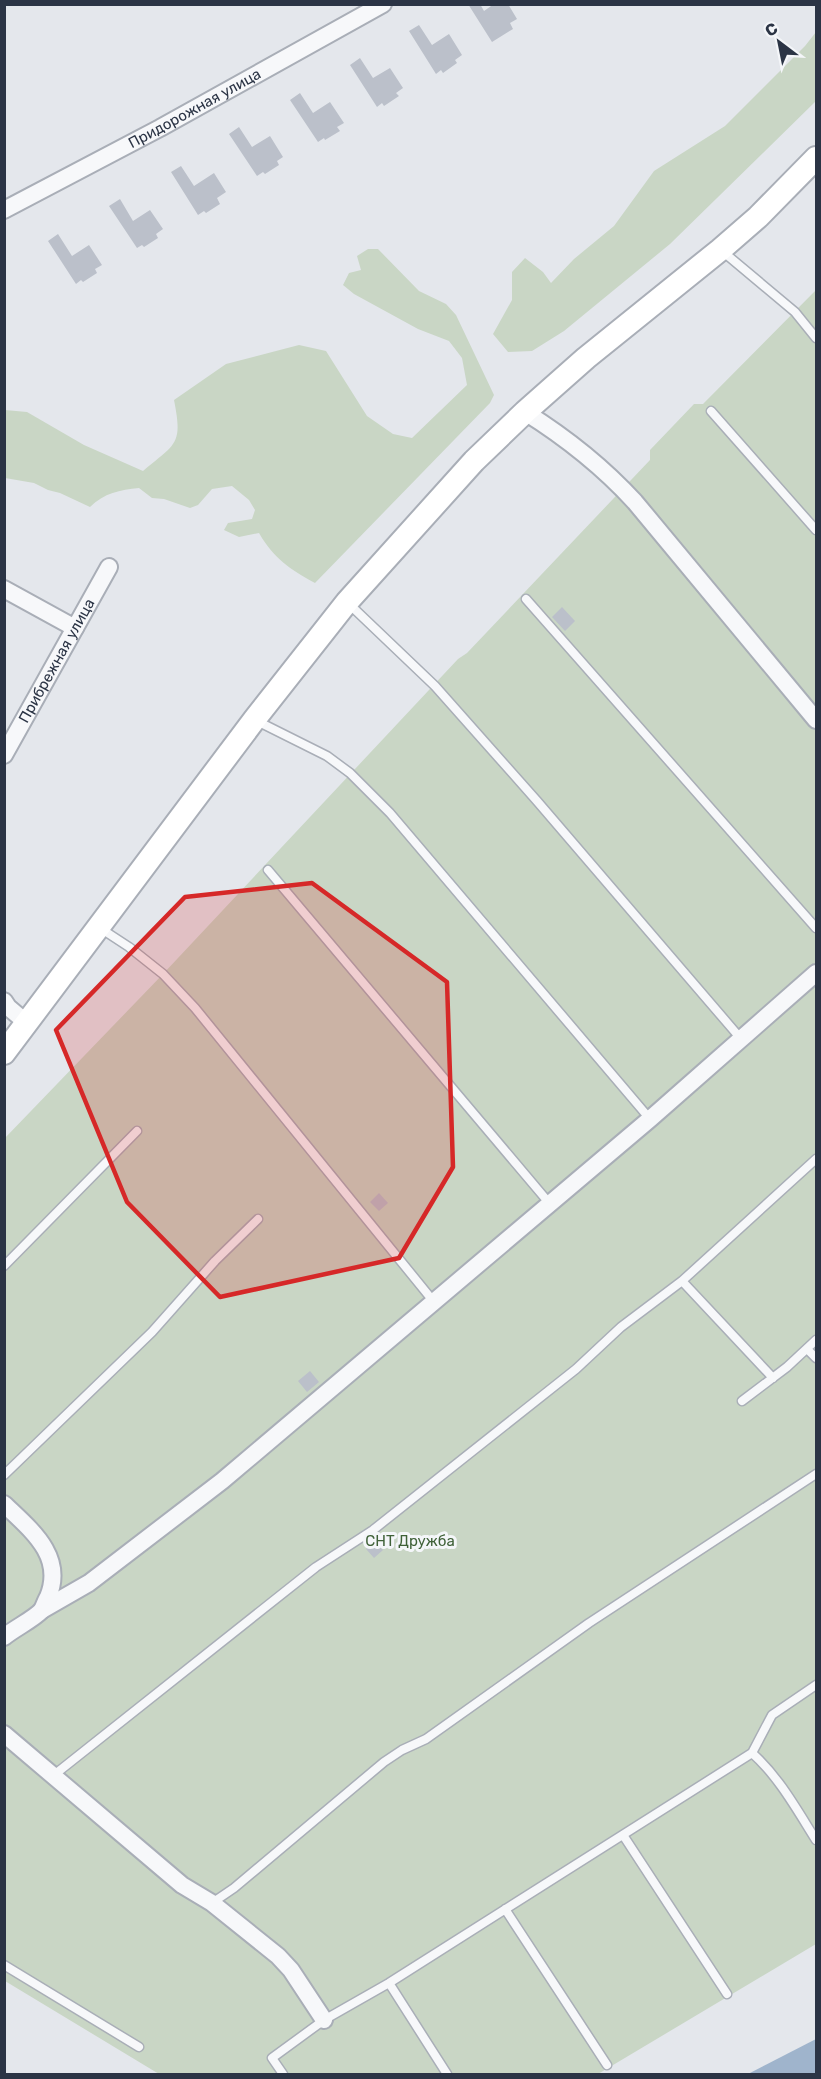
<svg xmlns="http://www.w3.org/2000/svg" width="821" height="2079" font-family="Rubik,sans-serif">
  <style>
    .green { fill: #c9d6c5 }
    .water { fill: #9fb4cc }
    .building { fill: #bbc0ca }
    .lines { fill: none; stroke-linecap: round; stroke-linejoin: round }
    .service-casing { stroke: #a9aeb7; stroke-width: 11 }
    .minor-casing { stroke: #a9aeb7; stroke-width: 20 }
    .secondary-casing { stroke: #a9aeb7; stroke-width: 26 }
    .service { stroke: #f7f8fa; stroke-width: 8 }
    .minor { stroke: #f7f8fa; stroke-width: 16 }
    .secondary { stroke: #fff; stroke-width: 22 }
    .marked { fill: #d62828; fill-opacity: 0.2; stroke: #d62828; stroke-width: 4.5; stroke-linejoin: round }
    .labels { text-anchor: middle; stroke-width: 6; stroke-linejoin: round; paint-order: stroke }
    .street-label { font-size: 15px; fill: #2b3445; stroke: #f4f6f9 }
    .park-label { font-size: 15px; fill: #3f6138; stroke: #f4f6f9 }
  </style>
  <rect width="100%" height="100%" fill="#e4e7ec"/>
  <!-- green -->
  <path class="green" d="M816,32V101L670,244L564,331L532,351L508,352L493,334L512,300V272L525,258L543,272L551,283L574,259L614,226L654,171L725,126L805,46Z
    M368,249H378L419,291L446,304L456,315L494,395L490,403L315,583C290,569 274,559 259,533L239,537L224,530L228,523L252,519L255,510L249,500L232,486L212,489L198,505L190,508L164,499L152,498L139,488C120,490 104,493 90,507L60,493L48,490L34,483L5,478V410L27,412L84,445L143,471C176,443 183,445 174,400L226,364L299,345L326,351L367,416L393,434L412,438L467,385L462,358L449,341L418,329L354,294L343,285L349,273L361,270L357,256Z
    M816,290V1944L598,2074H159L5,1981L4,1139L163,974L458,659L467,653L650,460V450L694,404H703Z"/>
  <!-- water -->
  <path class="water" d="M816,2039V2074H748Z"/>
  <!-- building -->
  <path class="building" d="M468,4H480L484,11L494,4H508L517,19L510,23L513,29L492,42Z
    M419,25L432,45L449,34L462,55L455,60L457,63L443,73L441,70L436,74L409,31Z
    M360,58L373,78L390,68L403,88L396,93L399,96L384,106L382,103L377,107L350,65Z
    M300,93L313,113L330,102L344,123L337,127L340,131L325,140L324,138L318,142L290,100Z
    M239,127L252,147L270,136L283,157L277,161L279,165L265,174L263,172L257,176L229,134Z
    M181,166L194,186L214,173L226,192L217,198L220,204L206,213L204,211L198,215L171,172Z
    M120,199L133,221L150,210L163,229L156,234L158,238L144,247L142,245L137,248L109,206Z
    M58,234L72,256L89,245L102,265L95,269L97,273L83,282L81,280L76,284L48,241Z
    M562,607L575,621L565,631L552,617Z
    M379,1193L388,1203L379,1211L370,1202Z
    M310,1371L319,1382L307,1392L298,1381Z
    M374,1541L383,1550L374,1558L366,1549Z"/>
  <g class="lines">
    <defs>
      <path id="service" d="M721,250L795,312L816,338
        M711,411L816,530
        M526,599L816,928
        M347,602L435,686L537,801L742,1040
        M255,720L327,756L350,773L390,813L650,1119
        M268,870L550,1204
        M100,928L129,947L163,974L195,1008L434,1302
        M4,1266L137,1131
        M682,1281L773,1378
        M807,1349L816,1358
        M742,1401L787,1367L816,1340
        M4,1475L152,1332L215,1261L258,1219
        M752,1753C779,1777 797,1810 816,1840
        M54,1775L316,1567L373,1530L576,1369L621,1327L682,1281L816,1159
        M623,1835L727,1994
        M212,1903L234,1888L384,1762L402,1750L426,1739L589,1623L816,1474
        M505,1909L607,2065
        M4,1965L139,2047
        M389,1983L447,2074
        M283,2074L272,2058L324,2020L389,1983L752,1753L772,1715L816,1685"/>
      <g id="minor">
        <path id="s1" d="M4,210L160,128L383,4"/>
        <path d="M525,412C565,437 602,466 635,502L816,720"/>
        <path d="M4,589L75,628"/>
        <path id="s2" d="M4,755L109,567"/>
        <path d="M4,1001L8,1007L28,1024"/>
        <path d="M4,1504C31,1530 65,1556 48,1597C46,1600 44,1606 42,1610C34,1619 15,1628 4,1637"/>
        <path d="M42,1610L89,1583L222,1481L650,1119L816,973"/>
        <path d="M4,1734L182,1885L212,1903L278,1956L291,1970L324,2020"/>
      </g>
      <path id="secondary" d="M4,1053L254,720L347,602L474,461L525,412L586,358L720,250L758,217L816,158"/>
    </defs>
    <!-- service casing -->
    <use href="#service" class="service-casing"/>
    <!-- minor casing -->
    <use href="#minor" class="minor-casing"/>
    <!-- secondary casing -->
    <use href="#secondary" class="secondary-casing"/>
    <!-- service -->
    <use href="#service" class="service"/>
    <!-- minor -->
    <use href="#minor" class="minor"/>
    <!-- secondary -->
    <use href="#secondary" class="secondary"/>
  </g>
  <!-- marked area -->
  <path class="marked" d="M312,883L447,982L453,1167L399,1258L220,1297L127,1202L56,1030L185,897Z"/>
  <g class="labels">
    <!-- street labels -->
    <g class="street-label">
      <text dy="5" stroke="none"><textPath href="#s1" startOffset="216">Придорожная улица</textPath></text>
      <text dy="5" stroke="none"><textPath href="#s2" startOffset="108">Прибрежная улица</textPath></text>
    </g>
    <!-- park labels -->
    <g class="park-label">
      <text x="410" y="1546">СНТ Дружба</text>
    </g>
  </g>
  <!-- border -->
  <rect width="821" height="2079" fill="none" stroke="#2b3445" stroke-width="12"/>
  <!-- north arrow -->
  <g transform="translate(779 42) rotate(328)" stroke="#f4f6f9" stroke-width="4.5" paint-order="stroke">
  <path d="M0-4.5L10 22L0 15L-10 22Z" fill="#2b3445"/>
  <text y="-9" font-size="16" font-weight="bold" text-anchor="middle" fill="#2b3445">С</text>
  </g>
</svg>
